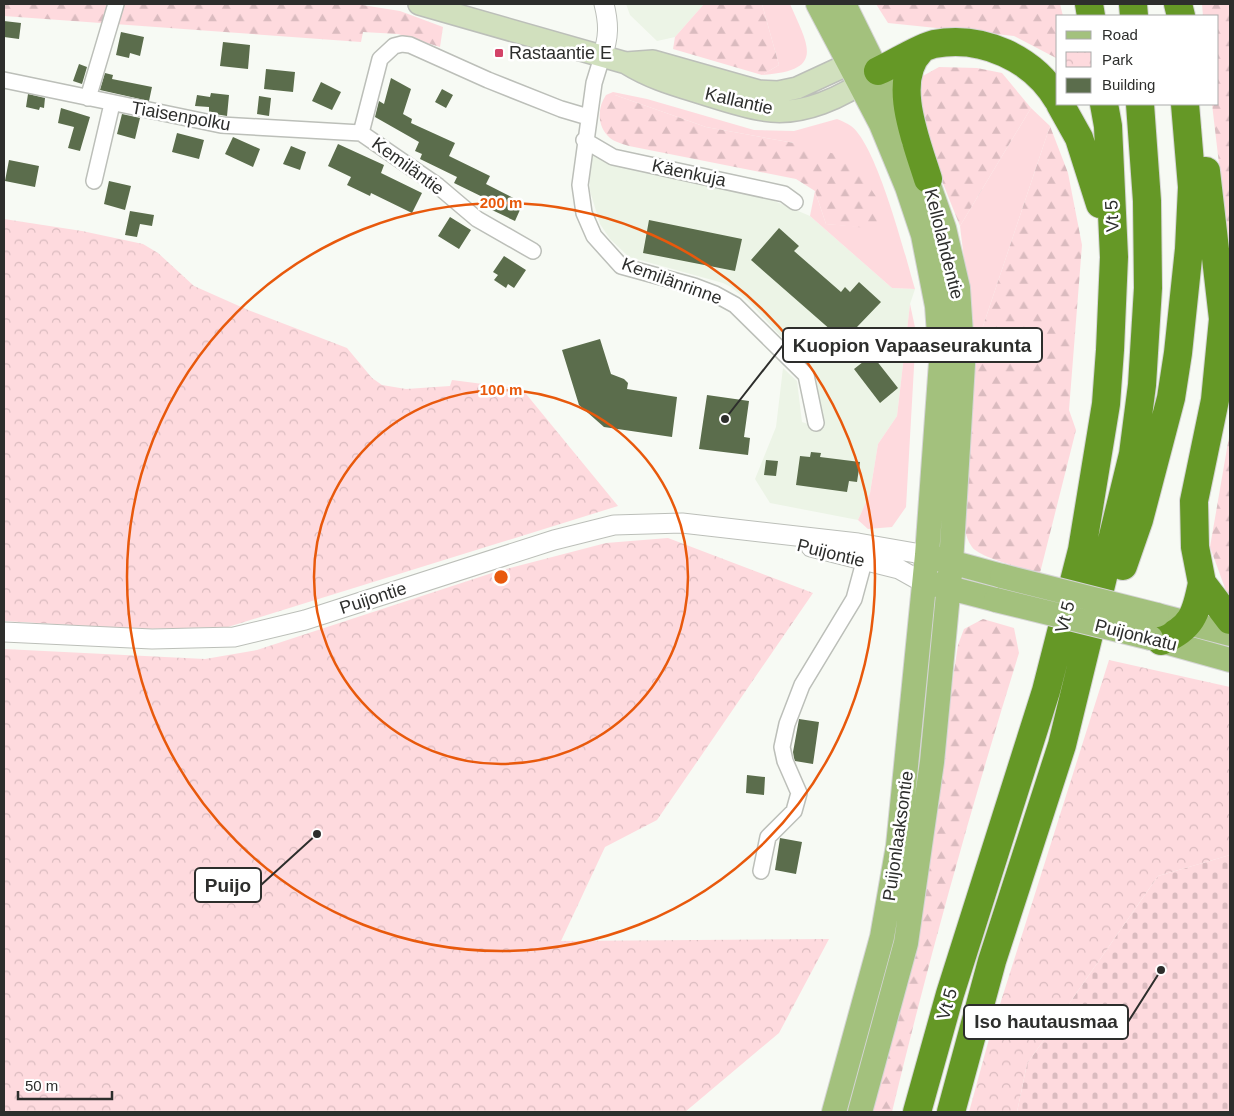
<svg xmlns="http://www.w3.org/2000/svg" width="1234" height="1116" font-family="Arial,sans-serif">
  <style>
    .built { fill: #ecf4e6 }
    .green { fill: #fedade }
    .forest { fill: url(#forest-firs) }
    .cemetery { fill: url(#cemetery-stones) }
    .park { fill: url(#park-crowns) }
    .building { fill: #5b6d4c }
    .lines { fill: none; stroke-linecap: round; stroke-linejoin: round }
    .minor-casing { stroke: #bcbfb9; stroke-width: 18 }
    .tertiary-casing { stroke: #bcbfb9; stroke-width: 21 }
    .secondary-casing { stroke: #bcbfb9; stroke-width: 24 }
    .primary-casing { stroke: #d5d5d5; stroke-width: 26 }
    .motorway-casing { stroke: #d5d5d5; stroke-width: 30 }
    .minor { stroke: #fff; stroke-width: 15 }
    .tertiary { stroke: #fff; stroke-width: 19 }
    .secondary { stroke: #d1e0be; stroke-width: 21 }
    .primary { stroke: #a3c17d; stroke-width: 24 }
    .motorway { stroke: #659826; stroke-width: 28 }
    .primary-bridge-casing { stroke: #d5d5d5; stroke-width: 26; stroke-linecap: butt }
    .primary-bridge { stroke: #a3c17d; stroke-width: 24 }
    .ring { fill: none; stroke: #e8590c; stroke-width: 2.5 }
    .poi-dot { fill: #d34368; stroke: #fff; stroke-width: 2 }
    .labels { text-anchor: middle; stroke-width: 5; stroke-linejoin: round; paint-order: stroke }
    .poi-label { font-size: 18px; fill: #2d2e2c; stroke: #fff; text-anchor: start }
    .street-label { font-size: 18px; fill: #2d2e2c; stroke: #fff }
    .centre { fill: #e8590c; stroke: #fff; stroke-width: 2.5 }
    .ring-label { font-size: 15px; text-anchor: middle; font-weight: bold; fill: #e8590c; stroke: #fff; stroke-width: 5; stroke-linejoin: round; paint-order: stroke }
    .leader { fill: none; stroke: #2d2e2c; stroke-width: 2 }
    .callout-dot { fill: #2d2e2c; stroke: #fff; stroke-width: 2 }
    .callout { fill: #fff; stroke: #2d2e2c; stroke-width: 2 }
    .callout-label { font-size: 19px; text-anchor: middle; font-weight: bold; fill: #2d2e2c }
  </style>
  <defs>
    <pattern id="forest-firs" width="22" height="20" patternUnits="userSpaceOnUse" patternTransform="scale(1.25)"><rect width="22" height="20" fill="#fedade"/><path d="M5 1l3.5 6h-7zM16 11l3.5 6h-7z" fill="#dabbbf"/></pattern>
    <pattern id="cemetery-stones" width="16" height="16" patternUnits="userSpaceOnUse" patternTransform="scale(1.25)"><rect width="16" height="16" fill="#fedade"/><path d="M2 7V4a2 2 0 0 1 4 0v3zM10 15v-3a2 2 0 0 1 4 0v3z" fill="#dabbbf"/></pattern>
    <pattern id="park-crowns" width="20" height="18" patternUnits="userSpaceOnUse" patternTransform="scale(1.25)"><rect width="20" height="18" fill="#fedade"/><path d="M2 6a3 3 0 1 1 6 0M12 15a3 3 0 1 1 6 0" fill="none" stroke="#dabbbf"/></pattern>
  </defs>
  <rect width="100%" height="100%" fill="#f7faf4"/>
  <!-- built -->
  <path class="built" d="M626,4H704L675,37L657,41L630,15Z
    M593,154L619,165L688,182L765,197L810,216L892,288L915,289L910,304L897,416L878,444L870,493L858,520L770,503L755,479L776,427L783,368L797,381L802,422L824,429L815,373L749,302L731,287L723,283L629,257L610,239L600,224L590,191L589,166Z"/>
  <!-- green -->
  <path class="green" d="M762,4H790C809,47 825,71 762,75L779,65Z
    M613,92L647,99L754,130L794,131L837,119C842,121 847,123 851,126C877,145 905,255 915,289L892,288L810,216L815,191L826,224L877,228L794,143L706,127L615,95H606Z
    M1031,108L1050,126L975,350L960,226Z
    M910,304L916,332L906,507L892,527L868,529L858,520L870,493L878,444L897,416Z"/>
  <!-- forest -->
  <path class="forest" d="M4,4H356L400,11L443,27L440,47L398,34L363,32L361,42L4,16Z
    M704,4H762L779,65L762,75L673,49L675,37Z
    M876,4H1060L1063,16H1058V59L1014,36L888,23Z
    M1202,4H1230V258L1212,104H1218V16H1203Z
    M939,67L977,68L1002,73L1031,108L960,226L922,131L916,98L921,77Z
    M606,95H615L706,127L794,143L850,158L881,204L877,229L826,224L815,191L796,179L629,146C623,144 615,142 610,138C597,127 597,108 606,95Z
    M1050,126L1068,173L1082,245L1069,410L1076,430L1040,573C1026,569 980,558 972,547C964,536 964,522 963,509L975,350Z
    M1230,431V602L1210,547Z
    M983,619L1014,628L1019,653C972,804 929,958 892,1112H872L912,947L958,645L964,629Z"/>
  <!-- cemetery -->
  <path class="cemetery" d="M1230,855V1112H1017L1027,1064L1158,876Z"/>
  <!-- park -->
  <path class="park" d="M4,219L82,231L143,244L158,253L194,286L248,310L347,348L372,378L382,385L406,389L450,386L452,380L522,389L618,506L228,627L137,629L4,621Z
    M668,538L813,593L657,820L605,847L561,941L829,939L779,1033L685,1112H4V649L205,659L257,650L495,572L606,543Z
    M1109,660L1230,687V855L1158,876L1027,1064L1017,1112H969L989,1039Z"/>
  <!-- building -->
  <path class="building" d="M4,21L21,23L19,39L4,37Z
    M121,32L144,37L140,56L130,53L129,58L116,55Z
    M223,42L250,45L248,69L220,66Z
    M79,64L87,67L82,84L73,81Z
    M266,69L295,72L293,92L264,89Z
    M105,73L113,75L112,79L152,87L149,101L100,90Z
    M391,78L411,89L403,114L412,119L411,123L455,143L449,156L490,176L486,184L523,203L515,221L492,210L495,203L454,183L457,177L420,159L422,154L415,151L419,142L375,117L379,101L384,104Z
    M321,82L341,92L332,110L312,101Z
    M442,89L453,95L446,108L435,102Z
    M211,93L229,95L227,116L209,113V107L195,106L197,95L210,97Z
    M28,94L45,98L44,108L40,107L39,110L26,107Z
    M259,96L271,98L269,116L257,114Z
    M61,108L90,117L80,151L68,148L74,127L58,123Z
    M122,114L140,118L135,139L117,134Z
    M177,133L204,140L199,159L172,152Z
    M233,137L260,149L253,167L225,154Z
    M338,144L384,165L381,173L422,193L412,213L371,193L370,196L347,185L351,177L328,166Z
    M291,146L306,152L300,170L283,164Z
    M9,160L39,166L35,187L5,181Z
    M109,181L131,186L125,210L104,204Z
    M130,211L154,215L152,226L140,224L137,237L125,235Z
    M450,217L471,230L459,249L438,236Z
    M649,220L742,239L735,271L643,253Z
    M779,228L799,246L794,251L841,292L845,287L850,292L859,282L881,302L833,352L822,342L832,331L751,260Z
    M504,256L526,270L514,288L508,284L506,288L494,280L498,275L493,272Z
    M600,339L611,374L624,379L628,383L627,389L677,397L672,437L604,427L579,405L562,350Z
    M872,355L898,388L880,403L854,369Z
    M707,395L749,401L744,437L750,438L748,455L699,449Z
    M811,452L821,453L820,457L860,462L857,482L849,481L847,492L796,485L800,456L810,457Z
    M766,460L778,461L776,476L764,475Z
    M799,719L819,722L813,764L795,761L794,758L793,752Z
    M747,775L765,777L764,795L746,793Z
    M780,838L802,842L796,874L775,870Z"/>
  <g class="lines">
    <defs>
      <path id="minor" d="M602,57L594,83L580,185L584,213L594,236L621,266L694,286L715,294L735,305L806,375L816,423
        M4,80L221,125L361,133
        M88,98L116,4
        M584,140L613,157L784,194L795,202
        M94,181L112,104
        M533,251L477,219L438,186L361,133L380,59L394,46L402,44L410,45L488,80L561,109L588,117
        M761,871L768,837L794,811L799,793L785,761L782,747L787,724L802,685L854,599L867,551"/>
      <path id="tertiary" d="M602,57C609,37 609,24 604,4
        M811,547L899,569L924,583
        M4,632L152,639L234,637L305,620L554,540L614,525L682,523L858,543L927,555"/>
      <path id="secondary" d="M419,4L626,63C652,79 675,85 704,94C723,100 744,107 763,110C802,117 844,97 874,74
        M626,63L653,61L759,91L778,92L797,88L864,57"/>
      <path id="primary" d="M818,4L881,124L907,187L923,235L937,306L941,362L927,555L898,846L882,937L834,1112
        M844,4L907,132
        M936,558L1002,576
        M934,584L996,600
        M1157,615L1230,634
        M1151,638L1230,660
        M860,1112L906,943L932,762L951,563L963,364L958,288L944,228L921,163"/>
      <path id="motorway" d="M1089,4L1091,16
        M1133,4L1134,16
        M1178,4L1181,16
        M921,50C890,80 917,143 928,179
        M878,71C894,64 918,48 934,44C982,35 1033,58 1058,100
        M1060,104L1079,138L1100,204
        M1206,171L1223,319L1215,400L1194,501L1195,547L1202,583L1230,620
        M1123,566L1139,520L1171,398L1178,353L1189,249L1192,187L1185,104
        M1161,641C1192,628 1196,614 1202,583
        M917,1112L950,994L1046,691L1082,550L1106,404L1110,350L1114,257L1108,126L1104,104
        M951,1112L992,961L1062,745L1133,454L1142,385L1148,288L1147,201L1140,104"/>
    </defs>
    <!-- minor casing -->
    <use href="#minor" class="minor-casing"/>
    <!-- tertiary casing -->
    <use href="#tertiary" class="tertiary-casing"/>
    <!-- secondary casing -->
    <use href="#secondary" class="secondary-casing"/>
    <!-- primary casing -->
    <use href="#primary" class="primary-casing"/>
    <!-- motorway casing -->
    <use href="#motorway" class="motorway-casing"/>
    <!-- minor -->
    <use href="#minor" class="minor"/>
    <!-- tertiary -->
    <use href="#tertiary" class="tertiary"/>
    <!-- secondary -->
    <use href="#secondary" class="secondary"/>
    <!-- primary -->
    <use href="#primary" class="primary"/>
    <!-- motorway -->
    <use href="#motorway" class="motorway"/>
    <defs>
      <path id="primary-bridge" d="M1002,576L1157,615
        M996,600L1151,638"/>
    </defs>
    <!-- primary-bridge casing -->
    <use href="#primary-bridge" class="primary-bridge-casing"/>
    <!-- primary-bridge -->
    <use href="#primary-bridge" class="primary-bridge"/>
  </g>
  <!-- distance rings -->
  <g class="ring">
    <circle cx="501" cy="577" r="187"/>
    <circle cx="501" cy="577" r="374"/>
  </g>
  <!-- markers -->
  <rect class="poi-dot" x="494" y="48" width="10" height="10" rx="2.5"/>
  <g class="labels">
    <!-- poi labels -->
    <g class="poi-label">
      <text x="509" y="59">Rastaantie E</text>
    </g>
    <!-- street labels -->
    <g class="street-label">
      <text transform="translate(739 101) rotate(13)" y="6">Kallantie</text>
      <text transform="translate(181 116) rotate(10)" y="6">Tiaisenpolku</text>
      <text transform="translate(408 166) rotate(36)" y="6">Kemiläntie</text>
      <text transform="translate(689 173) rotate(12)" y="6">Käenkuja</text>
      <text transform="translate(1112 216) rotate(-93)" y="6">Vt 5</text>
      <text transform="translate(944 244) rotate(76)" y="6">Kellolahdentie</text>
      <text transform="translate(672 281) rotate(20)" y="6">Kemilänrinne</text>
      <text transform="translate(831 553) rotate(14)" y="6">Puijontie</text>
      <text transform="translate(373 598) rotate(-18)" y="6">Puijontie</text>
      <text transform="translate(1065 617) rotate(-75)" y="6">Vt 5</text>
      <text transform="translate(1136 635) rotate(14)" y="6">Puijonkatu</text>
      <text transform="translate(898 836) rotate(-82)" y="6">Puijonlaaksontie</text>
      <text transform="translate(947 1004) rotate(-74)" y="6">Vt 5</text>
    </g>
  </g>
  <circle cx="501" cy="577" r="8" class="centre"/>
  <g class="ring-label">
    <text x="501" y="208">200 m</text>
    <text x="501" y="395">100 m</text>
  </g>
  <!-- callouts -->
  <path class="leader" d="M725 419L783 345M317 834L261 885M1161 970L1128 1022"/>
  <g class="callout-dot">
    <circle cx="725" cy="419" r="5"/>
    <circle cx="317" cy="834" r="5"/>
    <circle cx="1161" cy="970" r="5"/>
  </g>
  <g class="callout">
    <rect x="783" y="328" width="259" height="34" rx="5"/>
    <rect x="195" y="868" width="66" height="34" rx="5"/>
    <rect x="964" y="1005" width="164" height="34" rx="5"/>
  </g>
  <g class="callout-label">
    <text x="912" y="352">Kuopion Vapaaseurakunta</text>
    <text x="228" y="892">Puijo</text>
    <text x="1046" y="1028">Iso hautausmaa</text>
  </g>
  <!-- border -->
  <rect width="1234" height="1116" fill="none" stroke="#2d2e2c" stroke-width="10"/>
  <!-- legend -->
  <rect x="1056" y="15" width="162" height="90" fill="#ffffff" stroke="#ababab"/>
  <rect x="1066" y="31" width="25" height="8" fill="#a3c17d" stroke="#ababab"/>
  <text x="1102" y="40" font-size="15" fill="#2d2e2c">Road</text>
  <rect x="1066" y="52" width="25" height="15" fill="url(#park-crowns)" stroke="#ababab"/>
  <text x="1102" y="65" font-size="15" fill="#2d2e2c">Park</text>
  <rect x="1066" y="78" width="25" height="15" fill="#5b6d4c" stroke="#ababab"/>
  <text x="1102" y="90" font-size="15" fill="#2d2e2c">Building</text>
  <!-- scale -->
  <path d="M18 1091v8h94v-8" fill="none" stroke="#2d2e2c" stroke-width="2.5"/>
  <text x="25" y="1091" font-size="15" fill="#2d2e2c" stroke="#ffffff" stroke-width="4" paint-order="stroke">50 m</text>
</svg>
